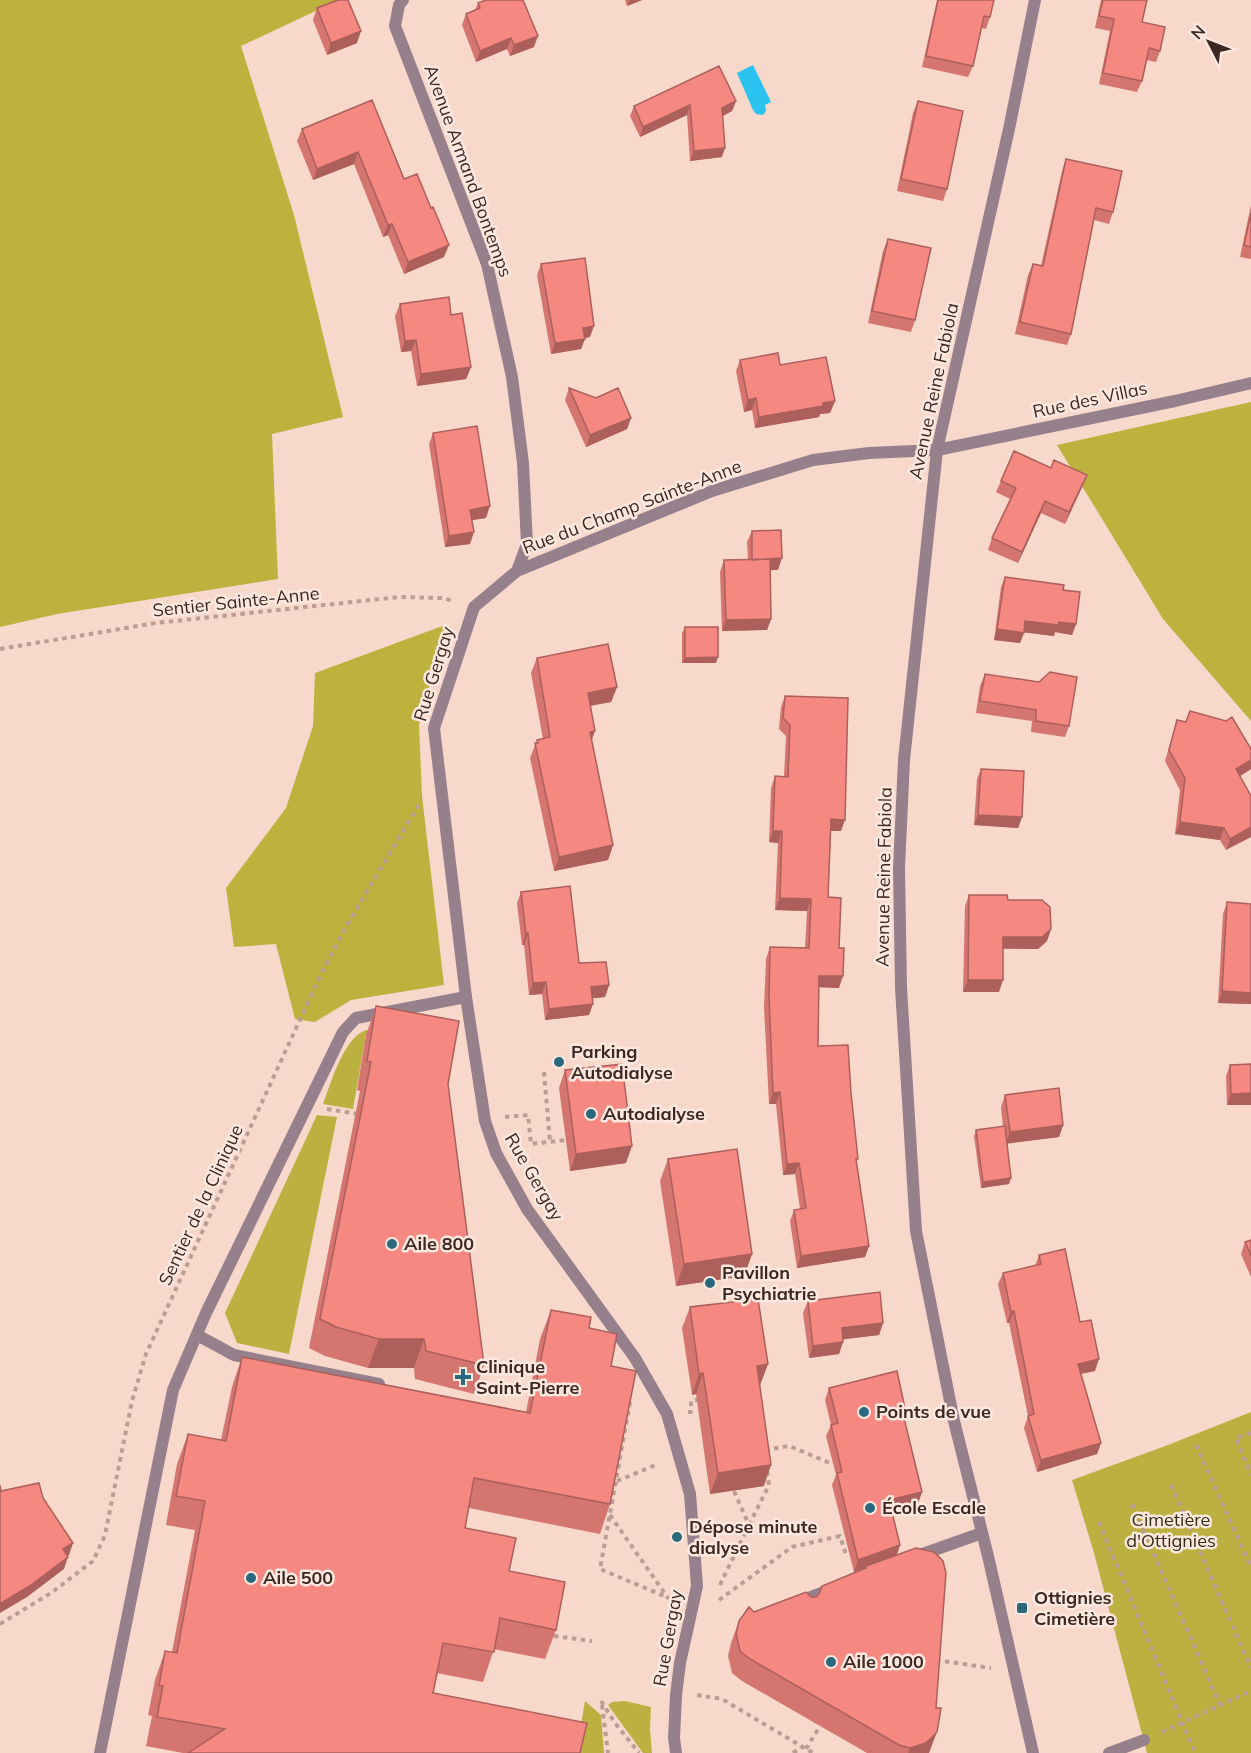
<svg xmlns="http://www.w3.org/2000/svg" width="1251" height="1753" font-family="Mulish,sans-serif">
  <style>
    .green { fill: #bcb140 }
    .forest { fill: #bdb23e }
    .water { fill: #2bc4f1 }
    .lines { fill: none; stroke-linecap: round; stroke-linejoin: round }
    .path { stroke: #ba9e93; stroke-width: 4; stroke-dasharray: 4.5 4.5; stroke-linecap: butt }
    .service { stroke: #95808c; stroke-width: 12 }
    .minor { stroke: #95808c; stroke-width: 12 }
    .tertiary { stroke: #95808c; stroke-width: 12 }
    .wall { fill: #d47570 }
    .shaded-wall { fill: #ac5f5b }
    .building { fill: #f68882; stroke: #ac5f5b; stroke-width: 1.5 }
    .poi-dot { fill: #2a687e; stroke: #fde8df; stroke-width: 2 }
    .labels { text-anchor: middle; stroke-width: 5; stroke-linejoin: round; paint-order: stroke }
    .street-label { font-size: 18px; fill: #3c2820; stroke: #fde8df }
    .poi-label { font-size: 18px; font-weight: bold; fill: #3c2820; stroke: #fde8df; text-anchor: start }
    .park-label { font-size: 18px; fill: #312e16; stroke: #fde8df }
  </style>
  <rect width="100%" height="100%" fill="#f8d8cb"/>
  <!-- green -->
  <path class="green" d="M387,1028L366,1035L353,1109L323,1104C331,1083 343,1040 364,1031C370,1028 380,1029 387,1028Z
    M317,1115L337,1117L289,1354L237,1343L225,1313Z
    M1251,1412V1753H1147L1094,1553L1072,1480L1168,1445Z
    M585,1701L601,1715L604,1753H576Z
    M625,1701L651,1707L650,1729L652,1753H643L608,1705L612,1702Z"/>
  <!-- forest -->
  <path class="forest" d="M0,0H339L241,46L294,215L343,417L272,434L278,579L57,614L0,627Z
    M1251,402V721L1163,619L1057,445Z
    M445,625L419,725L422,796L444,985L351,1000L315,1022L295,1019L276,944L234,947L226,888L286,808L313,726L315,673Z"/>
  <!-- water -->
  <path class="water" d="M753,65L771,102L765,105L766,111L763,115L756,114L753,110L737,73Z"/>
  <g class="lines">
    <!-- path -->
    <path class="path" d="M0,649L156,623L399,597L442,598L454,601
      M544,1072L550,1142
      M327,1109L358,1114
      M505,1117L528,1115L531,1144L566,1140
      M630,1402L600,1569L669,1598
      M688,1412H691V1401L702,1399
      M1251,1433L1236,1438L1251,1475
      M1196,1445L1251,1567
      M765,1450L789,1446L830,1463L837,1461
      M617,1481L658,1464
      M1171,1485L1251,1668
      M1132,1504L1220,1705
      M610,1515L668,1598
      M1099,1522L1195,1753
      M749,1525L769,1485L767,1470
      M720,1585L749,1525L734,1491
      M719,1600L792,1547L840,1536L846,1555
      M0,1624L51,1593L93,1561L105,1535L132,1401L146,1354L321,974L348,923L421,801
      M554,1636L592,1641
      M936,1660L991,1668
      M697,1695L722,1699L813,1753
      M601,1701L615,1723L639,1753
      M602,1705L608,1753
      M1162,1732L1251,1691
      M806,1749L820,1726
      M793,1753L802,1747"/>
    <!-- service -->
    <path class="service" d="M197,1335L234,1355L379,1384
      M917,1556L982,1533
      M806,1610L808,1598L834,1588
      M100,1753L173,1390L206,1313L343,1032L356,1018L466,997
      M1109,1753L1144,1740"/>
    <!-- minor -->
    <path class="minor" d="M403,0L399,5L395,26L487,264L512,377L523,463L527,544L517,571
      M676,1753L674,1738L676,1695L680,1663L697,1586L690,1494L667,1414L635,1358L527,1209L496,1153L485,1121L466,997L434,728L474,607L517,571L712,491L813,460L869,453L937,450L1175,401L1251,383"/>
    <!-- tertiary -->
    <path class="tertiary" d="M1033,1753L988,1556L954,1421L916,1231L901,988L899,868L904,760L937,450L1009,129L1035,0"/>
  </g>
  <!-- wall -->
  <path class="wall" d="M625,0H642L627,6Z
    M937,0H994L990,17L986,29L981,28L973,66L968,77L922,67Z
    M1101,0H1147L1142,22L1160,51L1156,62L1146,60L1142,81L1137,92L1099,84L1110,31L1095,28Z
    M478,3L534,47L510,56L507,49L476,62L462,25L466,14L475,10Z
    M317,8L357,43L327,55L313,20Z
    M372,100L404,179L444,257L404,274L388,235L383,237L354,164L313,180L297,141L302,129Z
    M736,101L732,111L723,116L722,157L690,161L687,115L640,137L630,116L634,106Z
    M918,101L947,189L943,201L897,191L913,113Z
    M1066,159L1113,212L1109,224L1094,220L1071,334L1067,345L1015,334L1028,275L1033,264L1041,266L1062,171Z
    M1251,205V259L1240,257Z
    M888,239L915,320L911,332L868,323L883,251Z
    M541,264L590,337L585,338L581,349L551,354L537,275Z
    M400,304L451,315L471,367L466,379L417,386L411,351L401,352L395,316Z
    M740,360L780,365L835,401L830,413L820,414L819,417L755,428L752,410L744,412L736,371Z
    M569,388L631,418L627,429L586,447L565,400Z
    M433,433L486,518L472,520L470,544L445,547L429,444Z
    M1051,468L1087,475L1082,487L1065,524L1041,513L1018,563L988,550L992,538L1010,499L996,492L1001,481Z
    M752,531L778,570H770L771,619L767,630L722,631L720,572L724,560H748L747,542Z
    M1005,577L1076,624L1072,635L1055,632L1054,636L1024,632L1020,643L994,640L1001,587Z
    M685,627L716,663H682V633Z
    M537,658L617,687L611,702L590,706L591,740L613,845L608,860L554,871L530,758L537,740L543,739L531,673Z
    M985,674L1039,682L1069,726L1065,737L1031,732L1032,721L976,713L980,686Z
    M785,696L841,831H831L828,897L839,948V988L819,987L818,1046L851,1093L856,1163L869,1246L865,1257L797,1268L790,1221L794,1210L800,1209L795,1174L783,1175L776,1104H769L764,1008L766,959L770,947L805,948L807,911L775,910L778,843L769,842L771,788L775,776H784L786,736L779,729L781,707Z
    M1177,720L1251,749V769L1240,776L1251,796L1226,850L1220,840L1175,834L1180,790L1165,761Z
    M981,769L1022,817L1018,828L974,825L977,779Z
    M521,892L579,963L609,985L605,997L592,998L589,1015L545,1020L542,994L529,995L524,945H522L517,903Z
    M969,895L1008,900L1051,929L1047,941L1038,949H1003L999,992H963L965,906Z
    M1227,902L1251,1004L1218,1003L1223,914Z
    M376,1006L448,1084L484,1365L474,1394L415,1379L414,1368H368L325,1356L309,1348L360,1091L357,1090L366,1035Z
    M1251,1064V1105H1227L1226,1076L1230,1065Z
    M565,1070L626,1163L570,1171L559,1088Z
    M1005,1095L1063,1125L1059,1137L1007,1143L1009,1184L981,1188L974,1136L976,1130L1003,1127L1001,1107Z
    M668,1159L752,1254L744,1276L676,1286L660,1181Z
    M1251,1240V1277L1241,1254L1245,1242Z
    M1039,1255L1080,1322L1095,1371L1081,1374L1101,1443L1097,1454L1037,1472L1024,1428L1028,1416L1009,1323H1007L998,1284L1003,1273L1035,1266Z
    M808,1301L883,1323L879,1335L843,1339L839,1354L809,1358L803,1313Z
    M690,1307L768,1364L760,1385L764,1486L710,1494L696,1394L692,1395L682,1328Z
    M551,1310L589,1328L611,1366L610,1504L600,1534L469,1508L465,1528L509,1571L556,1630L545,1659L494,1649L483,1682L437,1673L433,1693L580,1753H183L146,1746L152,1716L148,1715L155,1680L165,1651L172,1652L195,1530L166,1525L177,1464L188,1434L221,1440L232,1387L242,1357L526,1412L540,1339Z
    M829,1388L904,1419L922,1492L918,1503L892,1510L900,1545L897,1555L929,1753H867L742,1681L732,1673L728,1656L731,1643L739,1621L754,1612L811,1597H816L865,1568L854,1572L832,1485L836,1475L826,1436L831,1425L825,1400Z"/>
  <!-- shaded-wall -->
  <path class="shaded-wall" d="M630,0H642L627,6Z
    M361,31L357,43L327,55L331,43Z
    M538,36L534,47L510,56L514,45Z
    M511,38L507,49L476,62L480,51Z
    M736,101L732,111L719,118L722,108Z
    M690,105L687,115L640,137L643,127Z
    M725,148L722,157L690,161L694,151Z
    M358,152L354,164L313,180L317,169Z
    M392,224L388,235L383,237L388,225Z
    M449,245L444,257L404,274L408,262Z
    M594,326L590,337L579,339L583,328Z
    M585,339L581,349L551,354L555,343Z
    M416,340L411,351L401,352L405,341Z
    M471,367L466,379L417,386L421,374Z
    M756,398L752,410L744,412L748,400Z
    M835,401L830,413L820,414L819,417L755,428L759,417Z
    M631,418L627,429L586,447L590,435Z
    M1087,475L1082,487L1065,524L1069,512Z
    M1045,501L1041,513L1018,563L1022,552Z
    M490,506L486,518L466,521L470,510Z
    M474,532L470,544L445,547L449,536Z
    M782,558L778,570L748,571L752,560Z
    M771,619L767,630L722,631L726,620Z
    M1025,621L1059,622L1076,624L1072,635L1055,632L1054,636L1021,632Z
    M997,629L1024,633L1020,643L994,640Z
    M718,657L716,663H682L685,658Z
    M617,687L611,702L582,707L588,693Z
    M595,731L590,745V732Z
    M1251,760V769L1232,781L1236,769Z
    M978,815L1022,817L1018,828L974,825Z
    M831,819L845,820L841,831H827Z
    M1180,822L1224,828L1220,840L1175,834Z
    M1251,827V837L1226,850L1230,839Z
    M773,831H782L778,843L769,842Z
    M613,845L608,860L554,871L559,857Z
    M780,898L811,899L807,911L775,910Z
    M1051,929L1047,941L1038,949L999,948L1003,937Z
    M528,933L524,945H522L526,934Z
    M819,976H843L839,988L815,987Z
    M968,980H1003L999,992H963Z
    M546,982L542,994L529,995L533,983Z
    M609,985L605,997L587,999L591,987Z
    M1222,991L1251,993V1004L1218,1003Z
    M593,1004L589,1015L545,1020L549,1009Z
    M780,1092L776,1104H769L773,1093Z
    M1251,1093V1105H1227L1231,1094Z
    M1063,1125L1059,1137L1005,1144L1010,1132Z
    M632,1146L626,1163L570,1171L576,1154Z
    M799,1163L795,1174L783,1175L787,1164Z
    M1011,1178L1009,1184L981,1188L983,1182Z
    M869,1246L865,1257L797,1268L801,1256Z
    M752,1254L744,1276L676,1286L684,1264Z
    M1014,1311L1009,1323H1007L1011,1312Z
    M883,1323L879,1335L838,1340L842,1328Z
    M379,1339H424L414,1368H368Z
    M843,1342L839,1354L809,1358L813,1346Z
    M1099,1359L1095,1371L1074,1375L1078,1364Z
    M768,1364L760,1385L757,1366Z
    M703,1373L696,1394L692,1395L699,1374Z
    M1101,1443L1097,1454L1037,1472L1041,1460Z
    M771,1465L764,1486L710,1494L718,1473Z
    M922,1492L918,1503L885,1512L889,1500Z
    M73,1543L69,1555L59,1561L63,1549Z
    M900,1545L896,1556L866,1566L865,1568L854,1572L858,1560Z
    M68,1557L64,1569L27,1597L0,1613V1604Z
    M937,1732L929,1753H908L910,1748Z"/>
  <!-- building -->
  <path class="building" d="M338,0H348L361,31L331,43L317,8Z
    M486,0H523L538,36L514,45L511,38L480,51L466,14L480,8L478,3Z
    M938,0H994L990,17L984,16L973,66L926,56Z
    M1103,0H1147L1142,22L1165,27L1160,51L1149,48L1142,81L1103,73L1114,19L1099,16Z
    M719,66L736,101L722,108L725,148L694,151L690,105L643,127L634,106Z
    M372,100L404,179L417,174L431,208L433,207L449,245L408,262L392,224L388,225L358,152L317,169L302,129Z
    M918,101L963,111L947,189L901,179Z
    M1066,159L1122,171L1113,212L1096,208L1071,334L1020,322L1033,264L1043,266Z
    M1251,213V247L1244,245Z
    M888,239L931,248L915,320L872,311Z
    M585,258L594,326L583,328L585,339L555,343L541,264Z
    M449,297L451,315L462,313L471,367L421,374L416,340L405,341L400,304Z
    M778,353L780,365L826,357L835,401L823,403V406L759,417L756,398L748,400L740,360Z
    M569,388L596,398L618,388L631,418L590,435Z
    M477,426L490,506L470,510L474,532L449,536L433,433Z
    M1014,451L1051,468L1054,460L1087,475L1069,512L1045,501L1022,552L992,538L1016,488L1001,481Z
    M781,530L782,558L752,560V531Z
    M770,559L771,619L726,620L724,560Z
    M1005,577L1064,585L1063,590L1080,592L1076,624L1059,622L1058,625L1025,621L1024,633L997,629Z
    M685,627H718V657L685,658Z
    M608,644L617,687L588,693L595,731L590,732L613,845L559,857L535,743H538L537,740L550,737L537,658Z
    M1050,672L1077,677L1069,726L1036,721V710L980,701L985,674L1039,682Z
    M785,696L848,698L845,820L831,819L828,897L841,898L839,948H844L843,976H819L818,1046L848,1045L851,1093L858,1159H856L869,1246L801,1256L794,1210L806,1208L799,1163L787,1164L780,1092L773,1093L769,997L770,947L809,948L811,899L780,898L782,831H773L775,776L788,777L790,725L783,718Z
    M1190,711L1226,721L1232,717L1251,749V760L1236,769L1251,796V827L1230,839L1224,828L1180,822L1185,778L1169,750L1177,720L1186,722Z
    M981,769L1024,771L1022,817L978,815Z
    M570,886L579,963L606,962L609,985L591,987L593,1004L549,1009L546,982L533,983L528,933L526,934L521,892Z
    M969,895H1007L1008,900H1042L1050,907L1051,929L1042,937H1003V980H968Z
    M1227,902L1251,904V993L1222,991Z
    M376,1006L459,1021L448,1084L484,1365L426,1351L424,1339H379L336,1327L320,1319L371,1062L367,1061Z
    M622,1064L632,1146L576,1154L565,1070Z
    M1251,1064V1093L1231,1094L1230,1065Z
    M1059,1088L1063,1125L1010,1132L1005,1095Z
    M1005,1126L1011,1178L983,1182L976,1130Z
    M737,1149L752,1254L684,1264L668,1159Z
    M1251,1240V1255L1245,1242Z
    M1065,1249L1080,1322L1091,1320L1099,1359L1078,1364L1101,1443L1041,1460L1028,1416L1034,1414L1014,1311L1011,1312L1003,1273L1041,1264L1039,1255Z
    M880,1292L883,1323L842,1328L843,1342L813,1346L808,1301Z
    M758,1299L768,1364L757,1366L771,1465L718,1473L703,1373L699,1374L690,1307Z
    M551,1310L591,1317L589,1328L617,1334L611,1366L636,1371L610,1504L474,1478L465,1528L516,1538L509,1571L565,1582L556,1630L500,1618L494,1652L443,1643L433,1693L587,1723L580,1753H188L225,1729L157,1717L163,1686H159L165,1651L177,1653L205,1501L176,1496L188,1434L226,1441L242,1357L530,1413Z
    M897,1371L906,1413L903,1414L922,1492L889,1500L900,1545L858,1560L837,1473L842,1472L831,1425L838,1423L829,1388Z
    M39,1483L43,1498L73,1543L63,1549L68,1557L31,1585L0,1604V1485L1,1491Z
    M916,1548L934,1552L943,1561L946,1573L936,1708H941L937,1732L926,1743L910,1748L899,1745L750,1659L740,1651L736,1634L739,1621L749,1607L754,1612L806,1592L811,1597H816L819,1594L822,1586L866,1568V1566Z"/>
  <!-- markers -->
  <g class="poi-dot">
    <circle cx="559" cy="1062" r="6"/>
    <circle cx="591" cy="1114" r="6"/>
    <circle cx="392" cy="1244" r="6"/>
    <circle cx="710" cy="1283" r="6"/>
    <path d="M460 1368h6v6h6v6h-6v6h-6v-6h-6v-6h6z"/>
    <circle cx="864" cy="1412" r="6"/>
    <circle cx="870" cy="1508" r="6"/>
    <circle cx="677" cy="1537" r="6"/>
    <circle cx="251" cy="1578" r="6"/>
    <rect x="1016" y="1602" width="12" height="12" rx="3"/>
    <circle cx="831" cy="1662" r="6"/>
  </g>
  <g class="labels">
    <!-- street labels -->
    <g class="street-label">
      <text transform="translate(468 171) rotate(70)" y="6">Avenue Armand Bontemps</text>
      <text transform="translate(934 391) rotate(-78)" y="6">Avenue Reine Fabiola</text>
      <text transform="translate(1090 400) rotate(-12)" y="6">Rue des Villas</text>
      <text transform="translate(632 507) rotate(-21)" y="6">Rue du Champ Sainte-Anne</text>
      <text transform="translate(236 602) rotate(-6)" y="6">Sentier Sainte-Anne</text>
      <text transform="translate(434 674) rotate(-73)" y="6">Rue Gergay</text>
      <text transform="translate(884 877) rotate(-89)" y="6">Avenue Reine Fabiola</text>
      <text transform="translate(534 1177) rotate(60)" y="6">Rue Gergay</text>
      <text transform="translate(201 1205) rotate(-65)" y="6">Sentier de la Clinique</text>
      <text transform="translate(668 1638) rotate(-80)" y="6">Rue Gergay</text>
    </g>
    <!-- poi labels -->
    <g class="poi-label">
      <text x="571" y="1058">Parking<tspan x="571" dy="21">Autodialyse</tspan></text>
      <text x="603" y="1120">Autodialyse</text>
      <text x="404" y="1250">Aile 800</text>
      <text x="722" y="1279">Pavillon<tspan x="722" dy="21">Psychiatrie</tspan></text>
      <text x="476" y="1373">Clinique<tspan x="476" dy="21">Saint-Pierre</tspan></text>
      <text x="876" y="1418">Points de vue</text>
      <text x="882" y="1514">École Escale</text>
      <text x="689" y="1533">Dépose minute<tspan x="689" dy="21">dialyse</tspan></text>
      <text x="263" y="1584">Aile 500</text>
      <text x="1034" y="1604">Ottignies<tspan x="1034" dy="21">Cimetière</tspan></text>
      <text x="843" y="1668">Aile 1000</text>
    </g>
    <!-- park labels -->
    <g class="park-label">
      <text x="1171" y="1526">Cimetière<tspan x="1171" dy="21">d'Ottignies</tspan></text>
    </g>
  </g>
  <!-- north arrow -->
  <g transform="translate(1209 42) rotate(312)" stroke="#fde8df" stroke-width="4.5" paint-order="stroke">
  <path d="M0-4.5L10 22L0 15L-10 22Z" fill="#3c2820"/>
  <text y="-9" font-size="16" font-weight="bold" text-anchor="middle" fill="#3c2820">N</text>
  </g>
</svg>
